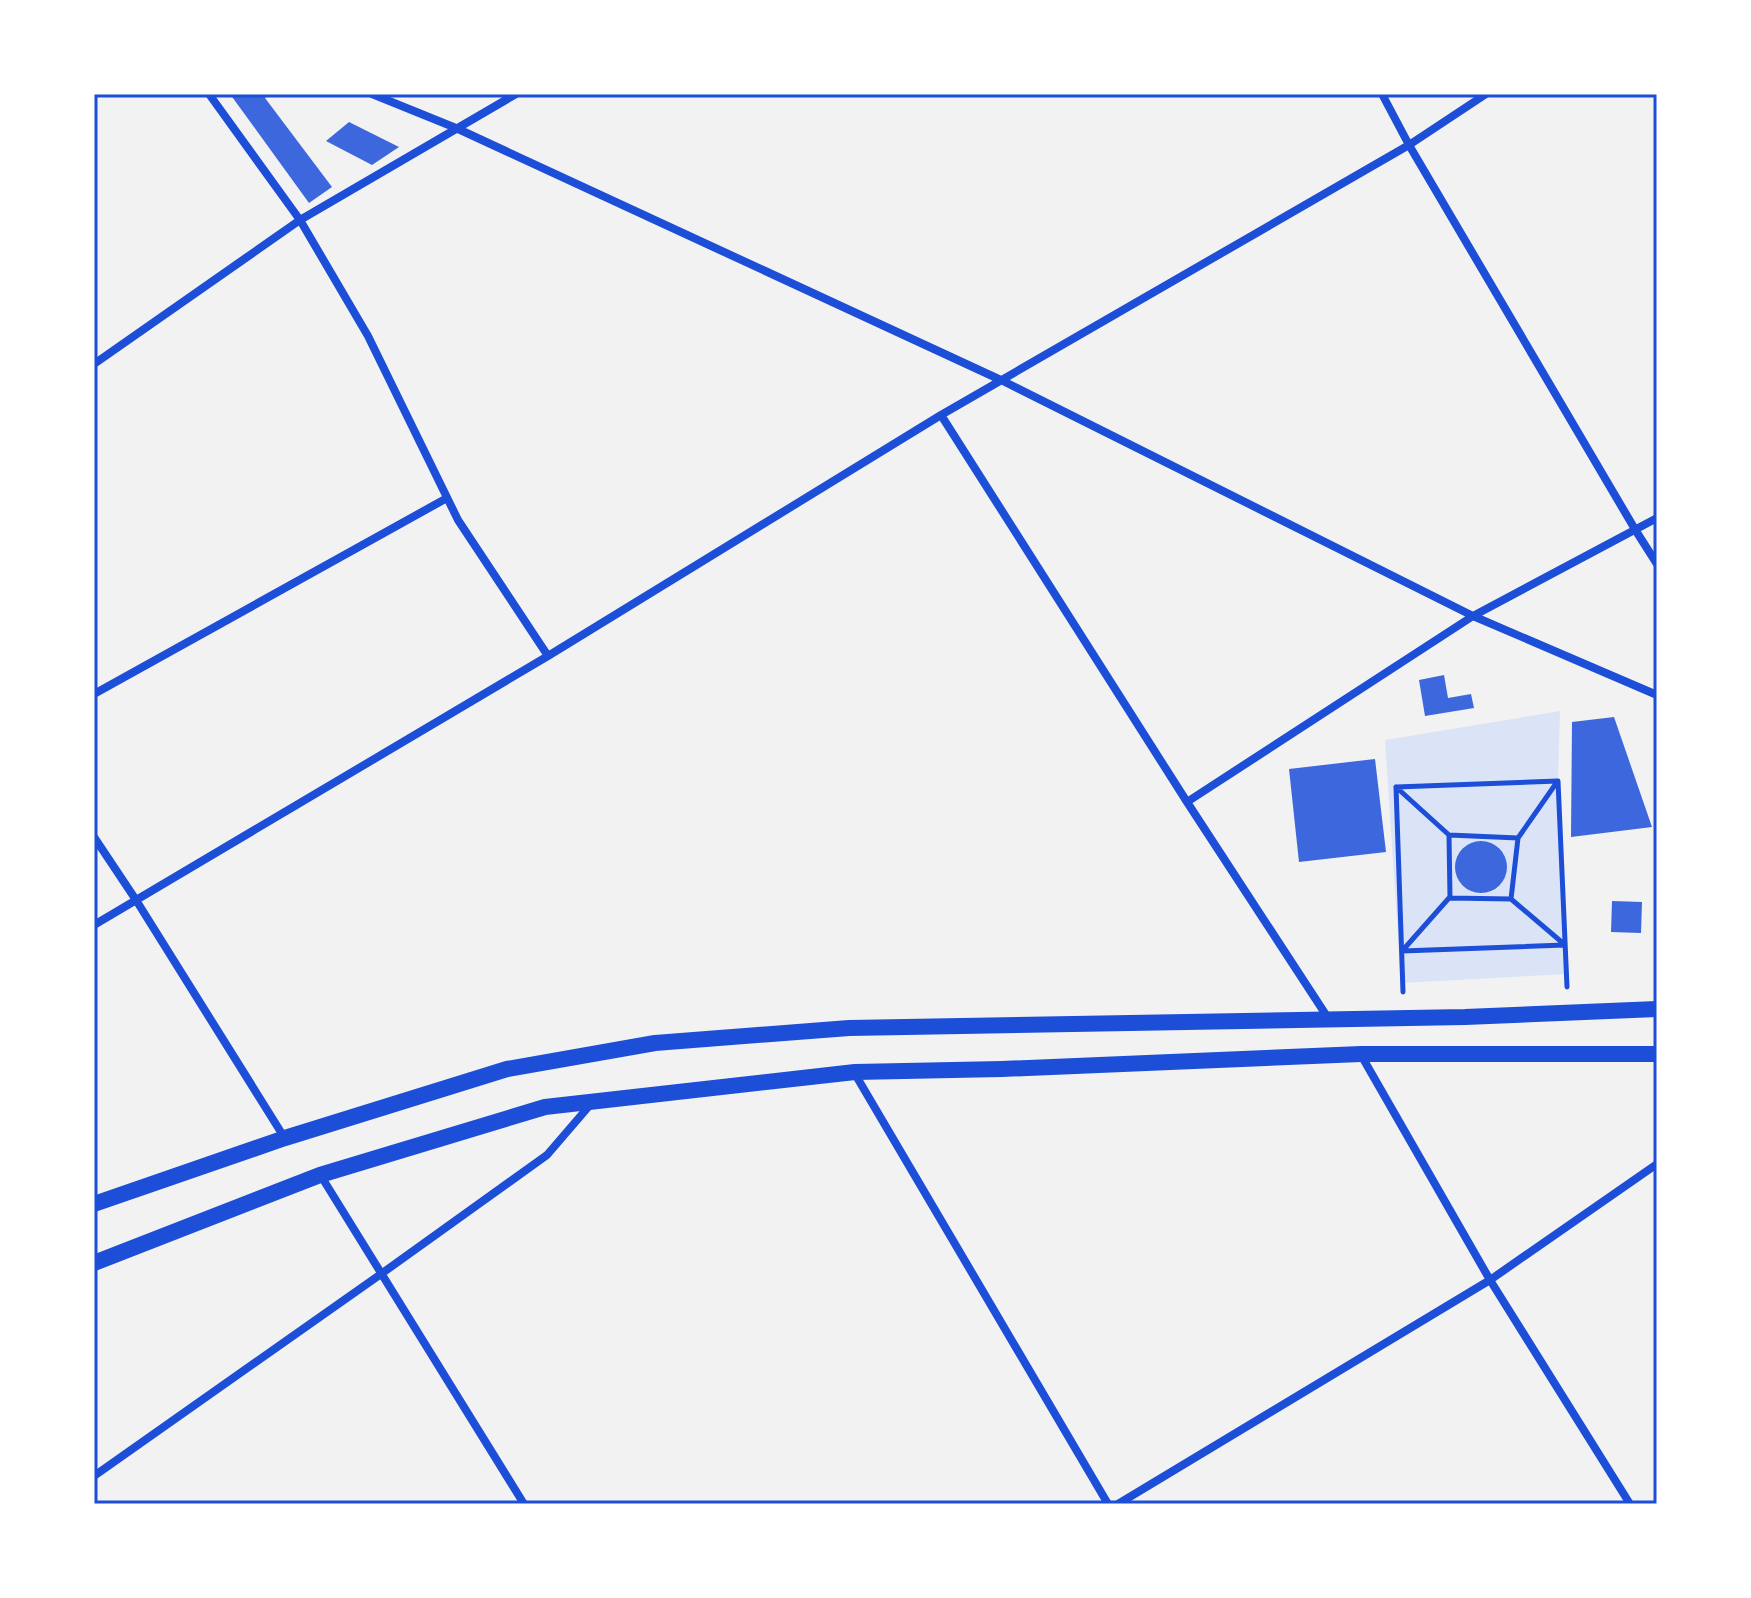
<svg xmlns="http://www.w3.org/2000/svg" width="1751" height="1598" font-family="'Sofia Sans Condensed',sans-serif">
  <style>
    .green { fill: #dbe4f7 }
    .building { fill: #3d67dc }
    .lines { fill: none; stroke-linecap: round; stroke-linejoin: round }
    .path { stroke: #1d4ed8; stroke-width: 5 }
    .minor { stroke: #1d4ed8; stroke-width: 8 }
    .secondary { stroke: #1d4ed8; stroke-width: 16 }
    .neatline { fill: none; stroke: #1d4ed8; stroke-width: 3 }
  </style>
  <rect width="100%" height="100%" fill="#f2f2f2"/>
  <!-- green -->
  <path class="green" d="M1560,711L1558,781L1567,974L1401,983L1385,740Z"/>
  <!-- building -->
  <path class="building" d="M230,94H270L265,98L332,187L309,203Z
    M349,122L399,147L372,165L326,141Z
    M1444,675L1448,698L1471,694L1474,708L1425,716L1419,680Z
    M1614,717L1652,827L1571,837L1572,722Z
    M1375,759L1386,852L1299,862L1289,769Z
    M1455 867a26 26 0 1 1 52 0a26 26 0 1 1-52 0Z
    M1612,901L1642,902L1641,933L1611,932Z"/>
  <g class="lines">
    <!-- path -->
    <path class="path" d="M1396,787L1449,835L1518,838L1511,899L1450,898L1449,835
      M1518,838L1557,782
      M1511,899L1564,944
      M1403,950L1449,898
      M1402,951L1564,945
      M1403,992L1396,787L1558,781L1567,987"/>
    <!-- minor -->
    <path class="minor" d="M209,94L300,220L368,336L458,520L548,656
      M372,94L456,128L1003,381L1473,616L1657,695
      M1382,94L1409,145L1636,531L1657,564
      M94,364L300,220L516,94
      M941,415L1187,802L1328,1018
      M94,694L447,498
      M1187,802L1473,616L1657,518
      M94,837L136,900L284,1137
      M94,925L548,656L941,415L1409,145L1486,94
      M1361,1055L1490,1280L1630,1504
      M855,1074L1108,1504
      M321,1176L524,1504
      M94,1476L381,1274L547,1155L590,1105
      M1118,1504L1490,1280L1657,1164"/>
    <!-- secondary -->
    <path class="secondary" d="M94,1204L285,1138L507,1069L655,1043L849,1028L1465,1017L1657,1009
      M94,1263L320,1175L545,1107L855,1072L1002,1069L1361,1054H1657"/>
  </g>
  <!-- border -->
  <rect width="1751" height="1598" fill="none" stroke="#ffffff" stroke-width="192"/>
  <rect x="96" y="96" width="1559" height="1406" class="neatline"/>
</svg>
